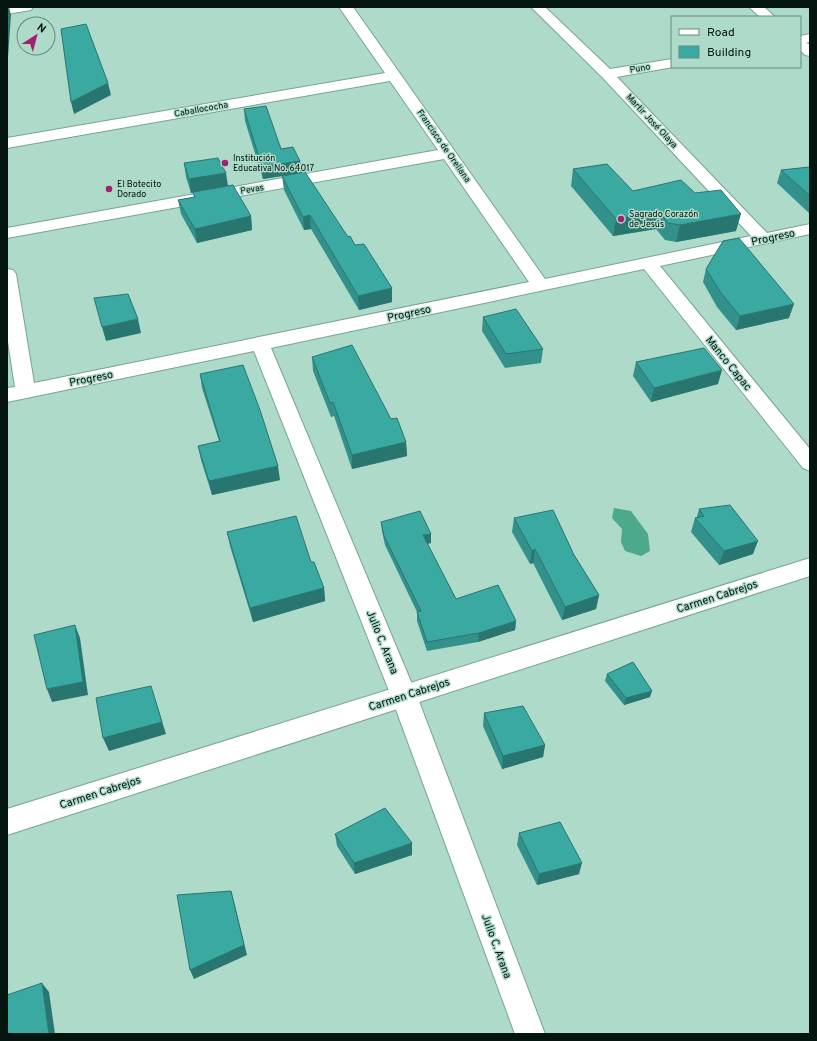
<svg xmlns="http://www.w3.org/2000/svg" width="817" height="1041" font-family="Overpass,sans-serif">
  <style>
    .water { fill: #4da98b }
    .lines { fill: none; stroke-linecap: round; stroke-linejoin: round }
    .street-casing { stroke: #78a493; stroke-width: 2 }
    .secondary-casing { stroke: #78a493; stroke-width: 2 }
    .street { fill: #fff; fill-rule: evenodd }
    .secondary { fill: #fff; fill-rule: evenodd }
    .wall { fill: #32918b }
    .shaded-wall { fill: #297671 }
    .building { fill: #3aa9a2; stroke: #297671 }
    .poi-dot { fill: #a3206f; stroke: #addac9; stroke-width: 1.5 }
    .labels { text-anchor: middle; stroke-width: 3; stroke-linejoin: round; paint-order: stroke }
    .far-street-label { font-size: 9px; fill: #04140e; stroke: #addac9 }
    .far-poi-label { font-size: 9px; fill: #04140e; stroke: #addac9; text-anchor: start }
    .street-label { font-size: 11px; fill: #04140e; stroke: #addac9 }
  </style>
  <rect width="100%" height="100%" fill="#addac9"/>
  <!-- water -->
  <path class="water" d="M614,508L631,511L648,534L650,551L641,556L625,551L621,542L622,529L612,518Z"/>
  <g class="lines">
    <defs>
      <path id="street" d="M7,7H33L31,10L7,14Z
        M339,7H353L545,279L751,236L602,77L531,7H545L610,69L672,59L673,67L617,77L767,233L810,224V234L660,266L810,449V471L803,468L644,269L271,348L417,696L545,1034H515L391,696L254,351L7,402V388L15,387L7,335V269L13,270L16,274L34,383L529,282L444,159L7,238V228L438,150L390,81L7,148V138L385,73Z
        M810,34V42L800,44V36Z"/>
      <path id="secondary" d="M749,7H764L775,17H760Z
        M800,39L810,45V56L805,55L800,50Z
        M810,558V576L7,835V809Z"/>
    </defs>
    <!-- street casing -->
    <use href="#street" class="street-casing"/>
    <!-- secondary casing -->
    <use href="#secondary" class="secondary-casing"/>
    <!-- street -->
    <use href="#street" class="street"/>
    <!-- secondary -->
    <use href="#secondary" class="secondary"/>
  </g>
  <!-- wall -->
  <path class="wall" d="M244,109L281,149L300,161L301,173L348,237L392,288V302L359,310L311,229L304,230L284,190L282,176L263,179L245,121Z
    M184,163L228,186L251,216L252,230L197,243L181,214L178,200L194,197L193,193H191L186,177Z
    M810,167V214L777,183L781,170Z
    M573,169L633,191L736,231L676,242L665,240L656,229L613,236L571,186Z
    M706,269L789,318L736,330L717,307L703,282Z
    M483,317L543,349L541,363L505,368L482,331Z
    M312,357L391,419L406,442L407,456L352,469L334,416L331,417L313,371Z
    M636,362L718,384L651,402L633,376Z
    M200,374L280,480L212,495L201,460L198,446L219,441L202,388Z
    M699,509L753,554L719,565L691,532L695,518L697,517Z
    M514,518L574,555L599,595L596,609L562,620L533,563L530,564L512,532Z
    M381,522L431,534V543L427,544L456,599L516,621L515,630L478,642L427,651L417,621V612L385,545L382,531Z
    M227,532L311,562L324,588L325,601L253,622L230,546Z
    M607,674L650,697L624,705L605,681Z
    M484,713L545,745L543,757L502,769L483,726Z
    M519,833L579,874L537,885L517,845Z
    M335,834L412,843V855L355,874L337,846Z"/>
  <!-- shaded-wall -->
  <path class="shaded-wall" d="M8,7H9L11,15L7,72V17Z
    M108,83L111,95L74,114L71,102Z
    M300,161L301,173L263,179L262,167Z
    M226,173L228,186L191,193L189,179Z
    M659,212L656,229L613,236L616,219Z
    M741,214L736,231L676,242L680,225Z
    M310,215L311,229L304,230L303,217Z
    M251,216L252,230L197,243L195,229Z
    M392,288V302L359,310L358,296Z
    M794,304L789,318L736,330L740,316Z
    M138,319L141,333L106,341L102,327Z
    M722,370L718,384L651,402L654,388Z
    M406,442L407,456L352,469V455Z
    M278,466L280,480L212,495L209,481Z
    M431,534V543L423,544V535Z
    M758,541L753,554L719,565L724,551Z
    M535,549L533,563L530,564L532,551Z
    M324,588L325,601L253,622L250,608Z
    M599,595L596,609L562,620L565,607Z
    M516,621L515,630L478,642L479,633Z
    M75,625L80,638L88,695L52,702L47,689Z
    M652,691L650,697L624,705L626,698Z
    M155,699L166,734L109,751L103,738Z
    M545,745L543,757L502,769L503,756Z
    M412,843V855L355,874L354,863Z
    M582,863L579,874L537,885L539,874Z
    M231,891L234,902L247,955L194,979L190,970Z
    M42,983L49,992L55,1034H49Z"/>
  <!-- building -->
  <path class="building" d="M86,24L108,83L71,102L61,29Z
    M266,106L281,149L293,147L300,161L262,167L244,109Z
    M218,158L226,173L189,179L184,163Z
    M607,164L633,191L681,180L695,193L721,190L741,214L680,225L668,223L659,212L616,219L573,169Z
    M810,167V196L781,170Z
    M305,172L348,237L350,236L355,245L364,244L392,288L358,296L310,215L303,217L282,176Z
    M233,185L251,216L195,229L178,200L195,197L193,192Z
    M739,238L794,304L740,316L721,293L706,269L723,241Z
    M128,294L138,319L102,327L94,298Z
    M516,309L543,349L506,354L483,317Z
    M352,345L391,419L397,418L406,442L352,455L333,402L330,403L312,357Z
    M704,348L722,370L654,388L636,362Z
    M243,365L260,410L278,466L209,481L198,446L220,441L200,374Z
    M730,505L758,541L724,551L695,518L704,516L699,509Z
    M553,510L574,555L599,595L565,607L535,549L532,551L514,518Z
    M420,511L431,534L423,535L456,599L498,585L516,621L479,633L427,642L417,612L421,611L384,536L381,522Z
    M296,516L311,562H314L324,588L250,608L227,532Z
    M75,625L83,682L47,689L34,635Z
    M633,662L652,691L626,698L607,674Z
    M151,686L162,722L103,738L96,698Z
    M523,706L545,745L503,756L484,713Z
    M385,808L412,843L354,863L335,834Z
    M560,822L582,863L539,874L519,833Z
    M231,891L244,945L190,970L177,895Z
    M42,983L49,1034H7V995Z"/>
  <!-- markers -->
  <g class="poi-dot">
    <circle cx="225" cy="163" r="4"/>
    <circle cx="109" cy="189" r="4"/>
    <circle cx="621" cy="219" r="4"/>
  </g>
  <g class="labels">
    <!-- far-street labels -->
    <g class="far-street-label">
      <text transform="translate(640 68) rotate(-10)" y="3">Puno</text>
      <text transform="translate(201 109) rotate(-10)" y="3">Caballococha</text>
      <text transform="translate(652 121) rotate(47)" y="3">Martir José Olaya</text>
      <text transform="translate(444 146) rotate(55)" y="3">Francisco de Orellana</text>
      <text transform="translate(252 189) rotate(-10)" y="3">Pevas</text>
    </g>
    <!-- far-poi labels -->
    <g class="far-poi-label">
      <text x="233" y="161">Institución<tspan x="233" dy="10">Educativa No. 64017</tspan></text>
      <text x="117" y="187">El Botecito<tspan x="117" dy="10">Dorado</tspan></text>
      <text x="629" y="217">Sagrado Corazón<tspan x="629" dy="10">de Jesús</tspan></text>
    </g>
    <!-- street labels -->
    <g class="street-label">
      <text transform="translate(773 237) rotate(-12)" y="4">Progreso</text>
      <text transform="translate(409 313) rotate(-12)" y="4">Progreso</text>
      <text transform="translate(729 363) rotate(51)" y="4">Manco Capac</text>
      <text transform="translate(91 378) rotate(-11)" y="4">Progreso</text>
      <text transform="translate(717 596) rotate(-18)" y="4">Carmen Cabrejos</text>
      <text transform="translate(383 642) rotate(68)" y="4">Julio C. Arana</text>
      <text transform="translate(409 694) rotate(-18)" y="4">Carmen Cabrejos</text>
      <text transform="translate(100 792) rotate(-18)" y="4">Carmen Cabrejos</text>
      <text transform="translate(497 946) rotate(70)" y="4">Julio C. Arana</text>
    </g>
  </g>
  <!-- border -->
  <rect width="817" height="1041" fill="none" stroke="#04140e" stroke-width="16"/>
  <!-- legend -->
  <rect x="671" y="16" width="130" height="52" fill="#addac9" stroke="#698b7e"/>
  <rect x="679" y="29" width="20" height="6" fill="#ffffff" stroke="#698b7e"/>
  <text x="707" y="36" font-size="12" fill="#04140e">Road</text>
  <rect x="679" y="46" width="20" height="12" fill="#3aa9a2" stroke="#698b7e"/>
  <text x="707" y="56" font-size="12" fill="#04140e">Building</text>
  <!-- north arrow -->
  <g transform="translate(36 36) rotate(36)"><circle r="19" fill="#addac9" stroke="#698b7e"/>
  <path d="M0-3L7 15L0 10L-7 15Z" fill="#a3206f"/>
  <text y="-6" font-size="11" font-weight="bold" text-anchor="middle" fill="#04140e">N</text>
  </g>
</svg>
